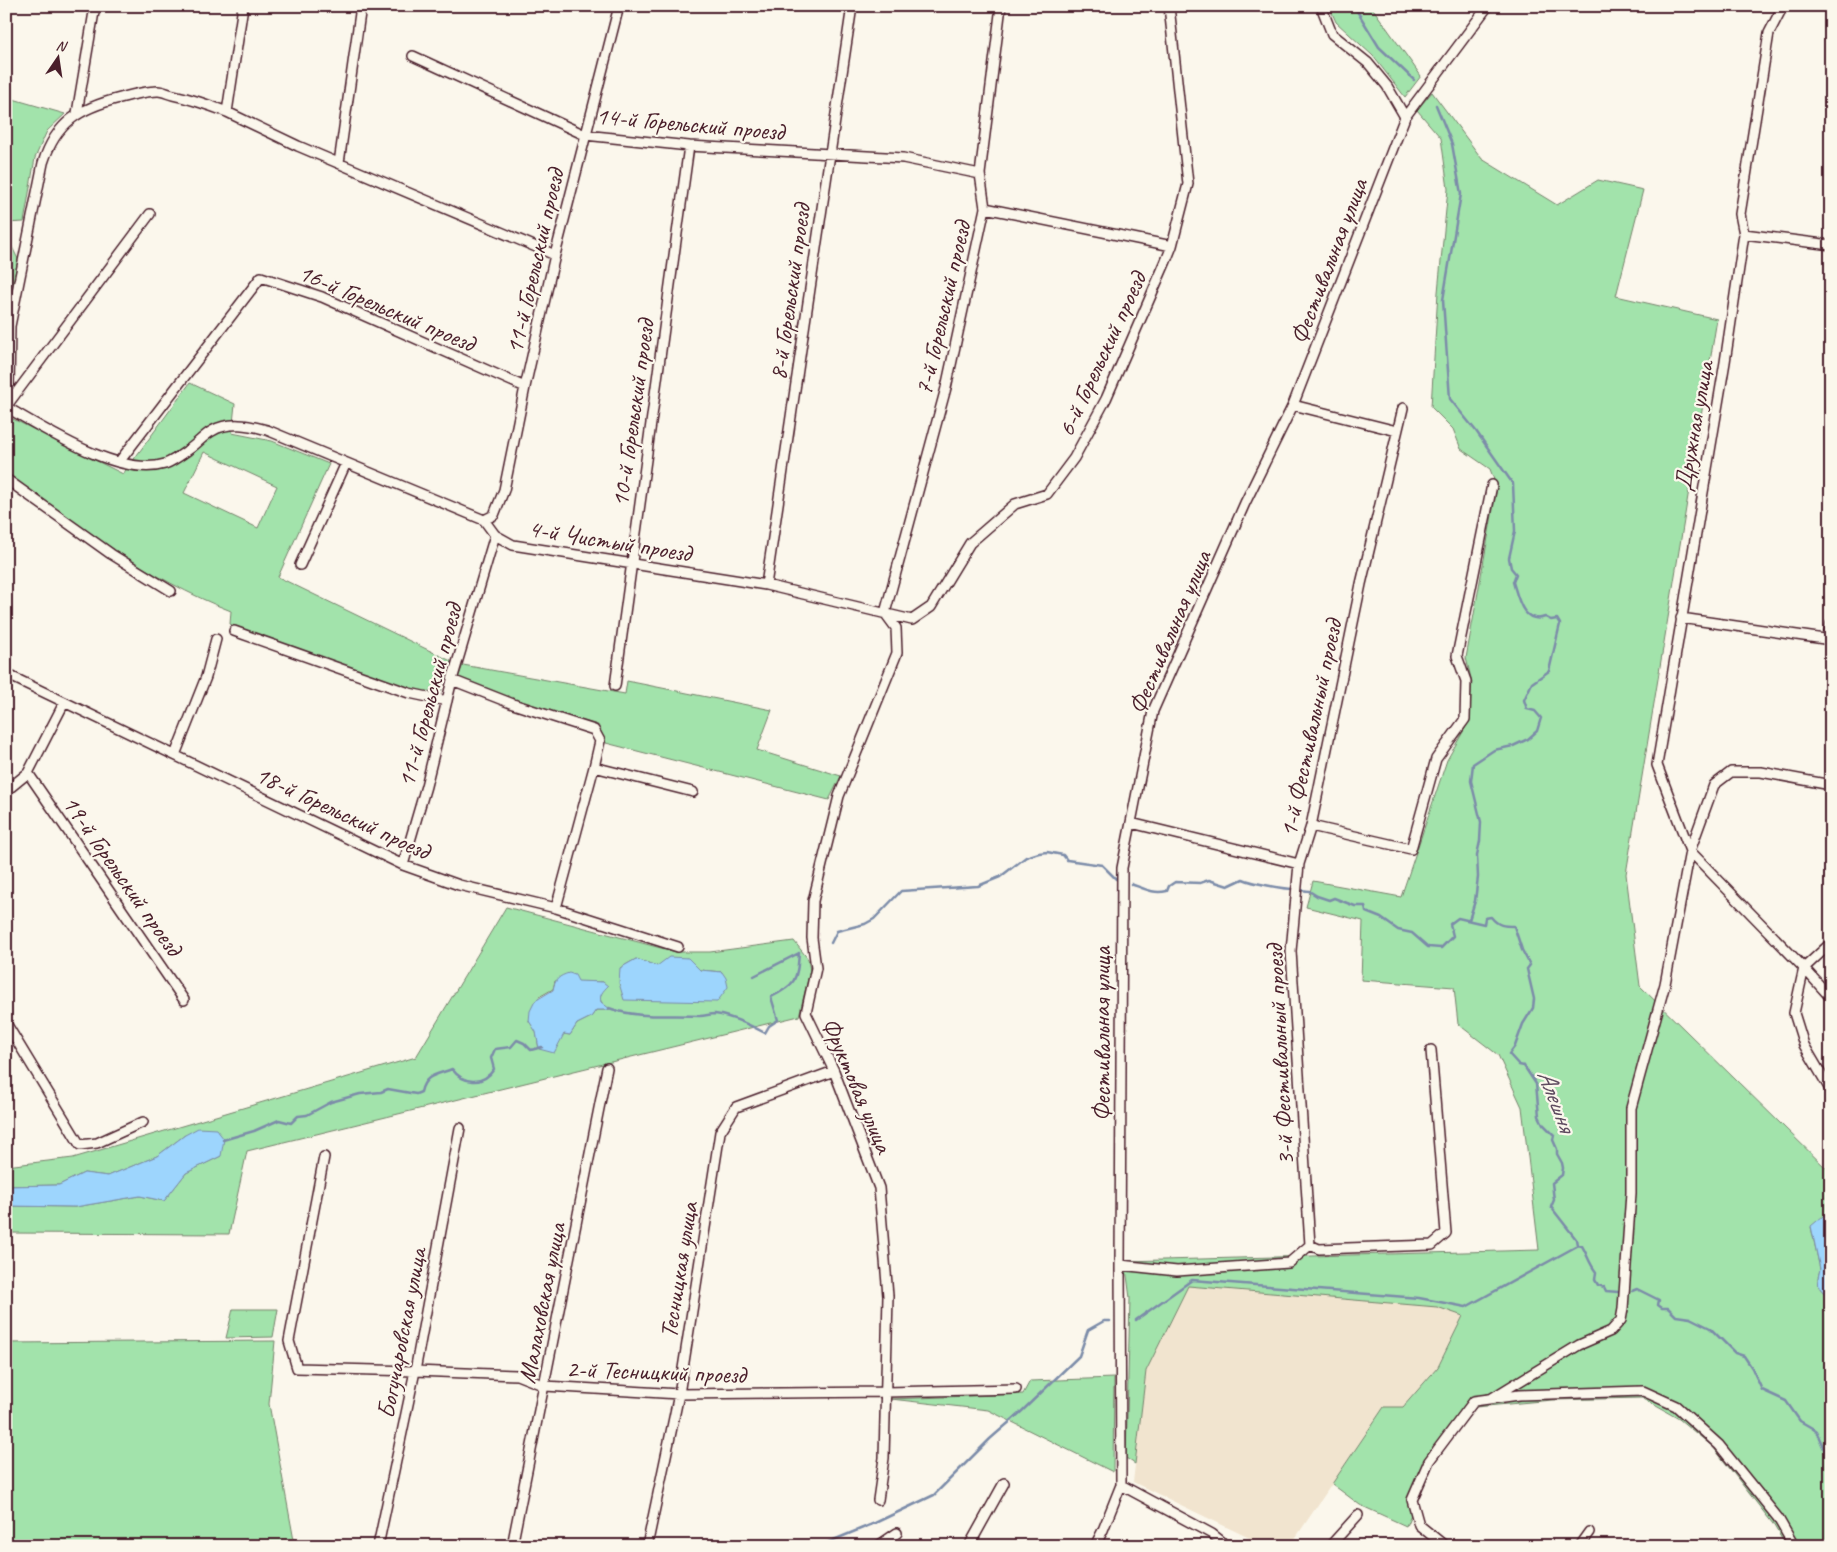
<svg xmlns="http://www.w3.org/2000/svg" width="1837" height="1552" font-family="Caveat,sans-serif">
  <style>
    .built { fill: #f1e4cf }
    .green { fill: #a2e3ab; stroke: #76816b; fill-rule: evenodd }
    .water { fill: #9dd5fd; stroke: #7c8ca9 }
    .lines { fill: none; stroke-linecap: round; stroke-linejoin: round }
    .stream { stroke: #7c8ca9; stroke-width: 2.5 }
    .minor-casing { stroke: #4a1f2b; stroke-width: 12 }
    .minor { stroke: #fbf7ec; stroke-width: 9 }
    .labels { text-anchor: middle; stroke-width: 4.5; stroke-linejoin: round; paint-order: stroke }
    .street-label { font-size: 25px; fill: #4a1f2b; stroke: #fbf7ec }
    .water-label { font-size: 26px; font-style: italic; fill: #5f4c60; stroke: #fbf7ec }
  </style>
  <rect width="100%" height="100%" fill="#fbf7ec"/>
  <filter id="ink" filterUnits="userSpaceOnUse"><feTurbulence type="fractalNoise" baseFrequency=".02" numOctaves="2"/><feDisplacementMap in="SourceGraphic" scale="10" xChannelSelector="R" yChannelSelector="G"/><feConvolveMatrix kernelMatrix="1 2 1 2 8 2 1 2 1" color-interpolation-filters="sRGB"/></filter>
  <g filter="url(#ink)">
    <!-- built -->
    <path class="built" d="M1188,1286L1437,1307L1463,1316L1438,1367L1403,1407H1384L1290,1546H1266L1133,1482L1146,1371Z"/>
    <!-- green -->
    <path class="green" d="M1329,6H1371L1421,76L1405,97L1373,56L1336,22Z
      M1432,92L1482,159L1557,205L1598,180L1643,190L1616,296L1717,319L1626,874L1640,986L1831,1173V1212H1829L1811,1227L1820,1269L1818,1278L1819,1287L1831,1301L1828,1308L1831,1314V1546H1786L1773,1524L1713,1447L1679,1419L1642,1398L1552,1400L1476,1407L1433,1463L1406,1526L1360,1505L1332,1484L1384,1407H1403L1438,1367L1463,1316L1437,1307L1188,1286L1146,1371L1135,1464L1126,1458L1130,1298L1125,1261L1539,1250L1522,1107L1498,1055L1458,1024L1454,987L1361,980L1363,921L1306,907L1313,881L1401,897L1447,760L1468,723L1472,682L1466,658L1497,488L1490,469L1461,449L1453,429L1431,407L1438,292L1448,189L1441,138L1417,110Z
      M6,97L65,114L47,131L35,158L24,222L6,223Z
      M8,239L18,259L6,320V240Z
      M190,383L235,404L232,433L272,441L329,464L278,577L451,661L441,691L433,693L411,690L230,624L231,611C148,579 78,525 6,474V418L9,417L123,474ZM204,452L277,486L258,528L184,493Z
      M463,665L625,694L627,681L772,710L757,750L841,776L829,800L606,743L598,725L513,700L458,678Z
      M506,907L676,952H710L794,941L808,959L810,971L799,1016L247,1151L229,1234L6,1233V1206L75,1207L140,1196L164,1201L186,1173L221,1156L185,1135L157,1156L108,1176L84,1173L59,1185L6,1186V1166L73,1158L416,1057ZM687,958L700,970L722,972L620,968L636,959L657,966ZM555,981L603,982L607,986C602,991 599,995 601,1002L605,1005L607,1010H596L591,1017L577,1024L570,1035L564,1034L539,1049L536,1031L529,1021L539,997L553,989Z
      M233,1309H278L273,1337L226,1338Z
      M275,1341L269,1404L295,1546H6V1343Z
      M1114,1378L1113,1472L988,1410L891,1399L1023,1394L1030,1381Z"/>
    <!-- water -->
    <path class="water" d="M669,957L688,958L700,970L722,972L726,978L728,987L717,1002L624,1000L619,983L620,968L636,959L657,966Z
      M569,973L575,975L578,981L603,982L608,986C603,991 599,995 601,1002L610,1009L607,1010H596L591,1017L577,1024L570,1035L564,1034L554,1053L539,1049L536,1032L529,1021L530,1011L535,1001L553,990C555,979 559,976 569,973Z
      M198,1128L216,1129L224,1139L221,1156L186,1173L164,1201L140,1196L75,1207L6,1206V1186L59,1185L84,1173L108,1176L157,1156L185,1135Z
      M1829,1211L1831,1212V1301L1819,1287L1818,1278L1820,1269L1811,1226Z"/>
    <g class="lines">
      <!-- stream -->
      <path class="stream" d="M1354,6L1379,47L1414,80
        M1436,105L1452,144L1461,194L1443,300L1450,399L1476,431L1513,484L1515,531L1509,558L1511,568L1516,574L1513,582C1518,598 1523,625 1545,617L1551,620L1557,619L1560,624L1549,671L1532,683L1524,700L1527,709L1535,711L1541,718L1537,731L1528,739L1513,746L1494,750L1473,764L1471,781L1481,822L1480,841L1477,855L1478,877L1475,901L1469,920
        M1131,884C1145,889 1153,894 1167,891L1169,886L1175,882L1200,883L1209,880L1228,886L1243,879C1252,883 1283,889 1294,889
        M1300,890L1309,891L1317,896L1329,900L1334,898L1355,906H1365L1366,912L1381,918L1398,930L1412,933L1428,947L1441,948L1453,936L1450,924L1458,918L1484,924L1485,918L1491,917C1498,926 1504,926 1514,926L1522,950L1530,965L1527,969L1534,999L1533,1008L1523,1024L1515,1046L1509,1054L1519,1065L1524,1066L1536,1084L1539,1116L1543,1124L1554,1135L1553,1140L1557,1149V1154L1562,1163L1563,1168L1562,1175L1552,1183L1554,1200L1551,1207L1576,1239L1577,1245L1582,1246C1587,1254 1589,1263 1596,1272L1595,1280L1598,1285L1604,1287L1606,1291L1618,1292
        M831,943L837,931L865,924L874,919L901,891L978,886L1000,877L1026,857L1039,853L1047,852L1063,855L1067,860L1102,865L1116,879
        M754,976L799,953
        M609,1008C638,1019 669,1014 700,1016C705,1016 710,1014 715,1014C732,1016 750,1025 765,1033L769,1026L778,1020L771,997C796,985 797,980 799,953
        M223,1140L254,1131L279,1120L291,1123L298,1116L307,1115L331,1102L360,1094L381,1092L388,1089L416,1094L421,1092C425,1074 437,1075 452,1069C463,1084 483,1086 494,1069L491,1058L495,1049L511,1047L517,1040L524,1043L531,1050L542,1047
        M1632,1291L1637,1289L1659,1300L1658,1305L1662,1308H1668L1676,1316L1690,1318L1710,1328L1735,1353L1744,1356L1752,1368L1762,1390L1786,1401L1800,1421L1812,1428L1816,1431L1825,1451L1831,1456
        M1136,1320L1192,1280L1419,1298L1466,1307L1577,1246
        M819,1546L875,1523L934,1495L990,1439L1021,1412L1079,1356L1088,1330L1104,1321H1110"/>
      <defs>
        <path id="minor" d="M243,6L227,112L298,146L555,255
          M1321,6L1332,34L1368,63L1387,86L1405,117
          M413,56L585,135L689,146L903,158L980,174
          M77,113L95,6
          M339,163L361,6
          M985,208L1172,246
          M1744,234L1831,245
          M8,404L150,214
          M6,405L9,388L10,326L43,163C56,122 80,108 120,98C131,95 146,91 158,91C163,91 168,94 173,95C192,99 209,105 227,112
          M1293,405L1397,431
          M6,407C45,429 119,478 165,464C173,461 181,455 188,450C196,445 203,436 212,431C229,421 249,425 267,430L484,520L495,535L513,545L766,585L912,620L931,607L970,543L1015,504L1047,494L1074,458L1106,399L1166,261L1172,246L1188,184L1169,6
          M119,462L261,277L322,297L525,387
          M6,479L111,554L171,591
          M484,520L494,515L504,490L525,387L555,255L619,6
          M300,565L346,463
          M766,585L852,6
          M885,613L946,388L985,208L980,174L1001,6
          M1681,618L1831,640
          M234,631L409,693L447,701
          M1827,640L1831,624
          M6,674L403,865L459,885L556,908L678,947
          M452,680L513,704L594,730L600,741L594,767L693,792
          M615,686L689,146
          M175,755L206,677L216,639
          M28,773L184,1000
          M6,791L28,773L64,703
          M1131,823L1299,864
          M1311,826L1411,849L1436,759L1465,719L1466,681L1457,656L1492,485
          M1690,851L1657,765L1725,362L1744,234L1740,214L1769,33L1783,6
          M1690,851L1714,785L1731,772H1761L1831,785
          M403,865L426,786L452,680L495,535
          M556,908L594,767
          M1831,943L1804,968L1831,998
          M6,1023L80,1145L97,1143L143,1122
          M324,1157L289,1341L297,1368L415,1371L517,1375L545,1386L679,1394L886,1392L1016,1389
          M1310,1245L1291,951L1299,864L1311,826L1361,584L1403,408
          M1310,1245L1319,1249L1432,1245L1446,1233L1431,1050
          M1120,1265L1177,1271L1289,1263L1310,1245
          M1492,1398L1579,1345L1611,1331L1621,1320L1623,1309L1631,1193V1108L1665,984L1690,851L1804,968L1794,1013L1804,1045L1831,1091
          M1121,1485L1212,1534L1221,1541L1219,1546
          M878,1500L884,1458L888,1296L879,1188L834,1071L806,1013L816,968L812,938L813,901L839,796L897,653L896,628L885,613
          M378,1546L415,1371L460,1128
          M512,1546L607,1068
          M647,1546L679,1394L720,1132L736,1107L834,1071
          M878,1546L897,1533
          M969,1546L1004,1483
          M1095,1546L1103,1530L1121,1485L1120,1265L1122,868L1153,711L1245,503L1293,405L1405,117L1488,6
          M1330,1546L1358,1515
          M1445,1546L1419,1525L1412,1500L1429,1461L1474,1401L1519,1395L1643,1391L1676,1406L1719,1445L1778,1518L1794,1546
          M1579,1546L1589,1532"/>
      </defs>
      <!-- minor casing -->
      <use href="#minor" class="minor-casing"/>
      <!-- minor -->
      <use href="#minor" class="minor"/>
    </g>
  </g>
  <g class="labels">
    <!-- street labels -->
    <g class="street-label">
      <text transform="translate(690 123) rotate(5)" y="9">14-й Горельский проезд</text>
      <text transform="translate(534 261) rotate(-77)" y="9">11-й Горельский проезд</text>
      <text transform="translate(1328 261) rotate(-69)" y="9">Фестивальная улица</text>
      <text transform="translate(789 292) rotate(-82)" y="9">8-й Горельский проезд</text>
      <text transform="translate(387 307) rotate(23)" y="9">16-й Горельский проезд</text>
      <text transform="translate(942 308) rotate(-77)" y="9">7-й Горельский проезд</text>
      <text transform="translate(1101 354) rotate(-65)" y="9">6-й Горельский проезд</text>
      <text transform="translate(632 413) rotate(-82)" y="9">10-й Горельский проезд</text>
      <text transform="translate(1693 426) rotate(-80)" y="9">Дружная улица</text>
      <text transform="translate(610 540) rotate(9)" y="9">4-й Чистый проезд</text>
      <text transform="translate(1169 632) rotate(-67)" y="9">Фестивальная улица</text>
      <text transform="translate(429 695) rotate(-75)" y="9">11-й Горельский проезд</text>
      <text transform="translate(1310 728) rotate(-78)" y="9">1-й Фестивальный проезд</text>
      <text transform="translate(343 812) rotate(25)" y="9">18-й Горельский проезд</text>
      <text transform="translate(123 875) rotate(55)" y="9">19-й Горельский проезд</text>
      <text transform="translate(1101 1034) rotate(-90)" y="9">Фестивальная улица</text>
      <text transform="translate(1279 1055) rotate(-93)" y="9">3-й Фестивальный проезд</text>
      <text transform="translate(858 1085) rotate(67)" y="9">Фруктовая улица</text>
      <text transform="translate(678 1270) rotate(-81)" y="9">Тесницкая улица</text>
      <text transform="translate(541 1303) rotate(-79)" y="9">Малаховская улица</text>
      <text transform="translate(401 1333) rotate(-79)" y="9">Богучаровская улица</text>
      <text transform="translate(656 1371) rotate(2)" y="9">2-й Тесницкий проезд</text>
    </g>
    <!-- water labels -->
    <g class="water-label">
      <text transform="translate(1557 1100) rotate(69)" y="9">Алешня</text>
    </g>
  </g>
  <!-- margin -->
  <rect width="1837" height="1552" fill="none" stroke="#fbf7ec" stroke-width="25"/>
  <rect x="12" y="12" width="1812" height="1527" fill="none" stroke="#4a1f2b" stroke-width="2" filter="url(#ink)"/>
  <!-- north arrow -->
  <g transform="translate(58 58) rotate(13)" stroke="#fbf7ec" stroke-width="4" paint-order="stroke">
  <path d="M0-4L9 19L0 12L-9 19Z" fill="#4a1f2b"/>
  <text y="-8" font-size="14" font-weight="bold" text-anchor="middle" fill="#4a1f2b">N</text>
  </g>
</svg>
